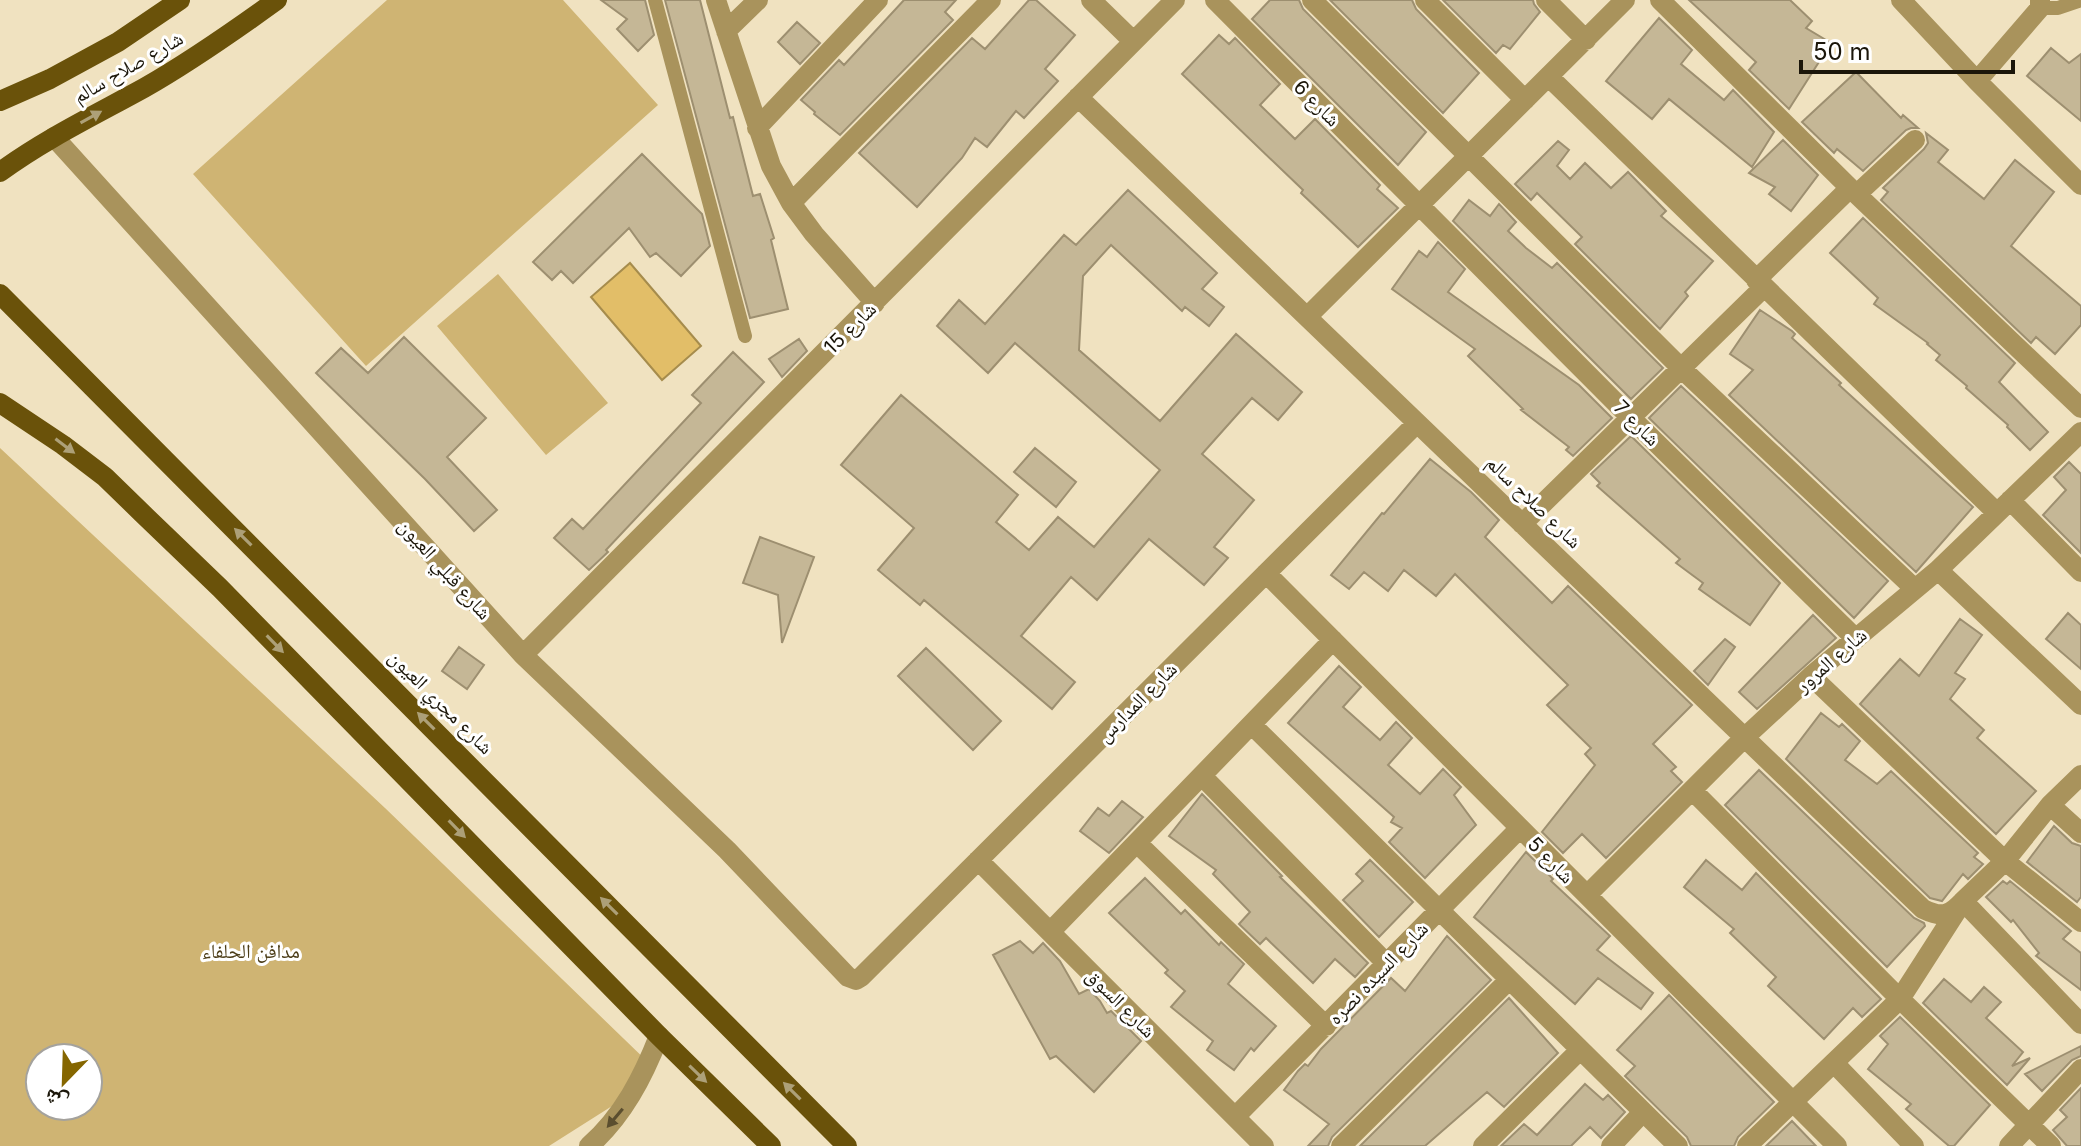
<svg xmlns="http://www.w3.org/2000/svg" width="2081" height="1146" font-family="Inter,'Noto Naskh Arabic',sans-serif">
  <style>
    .green { fill: #cfb473; fill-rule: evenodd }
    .water { fill: #e2be68; stroke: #a68c4c; stroke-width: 2 }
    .building { fill: #c5b796; stroke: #9d8f70; stroke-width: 2 }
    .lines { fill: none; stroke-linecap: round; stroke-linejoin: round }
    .service { stroke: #a9935c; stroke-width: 14 }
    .minor { stroke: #a9935c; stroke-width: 20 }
    .tertiary { stroke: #a9935c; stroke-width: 20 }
    .primary { stroke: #6a520a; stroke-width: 20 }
    .oneway { fill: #ada078 }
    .oneway2 { fill: #5b4e2f }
    .labels { text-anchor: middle; stroke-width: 6; stroke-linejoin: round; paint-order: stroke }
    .street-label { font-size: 20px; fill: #1b160a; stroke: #fff }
    .park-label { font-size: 20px; fill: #4d3e19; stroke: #fff }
  </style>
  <rect width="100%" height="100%" fill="#f0e2c0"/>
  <!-- green -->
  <path class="green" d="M387,0H563L658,105L366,366L193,174Z
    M498,274L608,403L546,455L437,326Z
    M0,448L385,808L653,1067L620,1101L549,1146H0ZM40,1058H88V1106H40Z"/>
  <!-- water -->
  <path class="water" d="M630,263L701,346L662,380L591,297Z"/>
  <!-- building -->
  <path class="building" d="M601,0H645L654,35L638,51L617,29L627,19Z
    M665,0H700L730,118L733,117L753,196L760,194L774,238L771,240L788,309L750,318Z
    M904,0H956L945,12L953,20L840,135L814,114L815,112L801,100L839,60L844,65Z
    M1029,0H1036L1075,35L1045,69L1058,81L1024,118L1016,111L987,147L975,138L962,158L917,207L859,153L972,38L985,49Z
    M1270,0H1299L1303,9L1426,132L1398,165L1252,19Z
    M1330,0H1412L1416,9L1479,73L1443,113Z
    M1443,0H1533L1534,4L1540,12L1510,49L1503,45L1496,53Z
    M1689,0H1790L1812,21L1806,28L1831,43L1789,109L1749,70L1756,62Z
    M1659,18L1692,50L1681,64L1724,100L1733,90L1774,132L1752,167L1669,99L1652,119L1606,81Z
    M797,22L820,43L800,64L778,42Z
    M1219,35L1229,44L1235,38L1280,84L1260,105L1295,139L1315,119L1380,185L1377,189L1398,208L1358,247L1301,193L1303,190L1182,74Z
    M2051,48L2069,63L2081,54V121L2027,76Z
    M1856,72L1901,118L1903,115L1918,128H1911L1906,130L1863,171L1837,149L1834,153L1802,122Z
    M1926,133L1948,150L1938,162L1984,199L2015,160L2054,192L2011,246L2081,306V325L2055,354L2036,337L2031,343L1881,200L1888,192L1883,188L1924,149L1928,143Z
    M1783,140L1818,175L1791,211L1769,194L1775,187L1749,173Z
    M1558,141L1569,150L1557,166L1570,179L1585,163L1611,188L1628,172L1666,211L1661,216L1713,261L1685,292L1688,296L1660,329L1575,244L1582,237L1537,193L1531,200L1515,184Z
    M642,154L702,214L710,246L681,276L656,253L650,257L629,228L573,283L561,271L552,280L533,262Z
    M1128,190L1217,273L1202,289L1224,307L1209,326L1185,307L1182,311L1111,245L1083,276L1079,350L1160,421L1236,334L1302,392L1278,420L1252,398L1202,454L1254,500L1214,547L1228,558L1204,585L1149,539L1097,600L1071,577L1021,636L1075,682L1052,709L924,600L920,605L878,570L914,528L841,465L901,395L1018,495L996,522L1029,550L1058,517L1094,547L1160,470L1015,343L988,373L937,326L959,300L985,324L1064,235L1076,245Z
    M1469,200L1490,216L1499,204L1516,222L1508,231L1526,248L1552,268L1557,263L1663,368L1631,399L1453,221Z
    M1863,218L2015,363L1999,382L2048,432L2030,450L2007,427L2008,425L1966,388L1967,386L1936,360L1940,355L1927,344L1928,343L1874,304L1878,298L1830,253Z
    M1438,242L1465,269L1448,292L1579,385L1612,418L1573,456L1566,450L1569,447L1521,410L1523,409L1468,356L1475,349L1392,289L1419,251L1427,257Z
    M1760,310L1792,331L1795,334L1792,338L1841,383L1839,385L1973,507L1916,572L1729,395L1753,370L1730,354Z
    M404,337L486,418L447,457L497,510L474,531L425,479L316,373L341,348L368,373Z
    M799,339L807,351L782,377L769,359Z
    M733,352L764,382L606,550L608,552L589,570L554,538L572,519L583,529L701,403L692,395Z
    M1681,386L1888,581L1854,618L1649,418Z
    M1631,436L1780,583L1750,625L1699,589L1703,583L1676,563L1680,559L1597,486L1600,483L1591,474Z
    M1035,448L1076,482L1056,507L1014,472Z
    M1430,459L1471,492L1499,520L1485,537L1552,603L1568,586L1692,705L1653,744L1676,767L1671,771L1682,782L1606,858L1582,834L1563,853L1542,832L1595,765L1585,754L1591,748L1547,705L1568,685L1455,574L1436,596L1404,570L1388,591L1364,572L1349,589L1331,575L1382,513L1384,514Z
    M2069,462L2081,474V553L2043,515L2066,490L2054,477Z
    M760,537L814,557L782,643L778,595L743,583Z
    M2068,613L2081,625V669L2046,639Z
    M1813,615L1836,638L1757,709L1739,692Z
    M1960,619L1982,635L1955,673L1965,679L1950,699L1984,730L1977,738L2036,791L1996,834L1860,704L1900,659L1919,676Z
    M1725,639L1735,647L1708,685L1694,671Z
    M459,647L484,665L467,689L442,671Z
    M926,648L1001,721L973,750L898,676Z
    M1339,666L1361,687L1343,707L1380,740L1396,722L1412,738L1388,765L1420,794L1443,769L1461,787L1454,795L1476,825L1425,878L1389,842L1402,828L1391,822L1394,817L1288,723Z
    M1821,713L1839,727L1842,724L1860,741L1845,760L1877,784L1891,771L1978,853L1974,857L1983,864L1968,879L1963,874L1942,901L1930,898L1786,759Z
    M1759,770L1914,918L1924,923L1925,926L1887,967L1725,805Z
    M1202,794L1282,876L1280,877L1368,963L1355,977L1335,959L1313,983L1266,938L1260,944L1239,924L1250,912L1213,874L1216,870L1169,836Z
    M1122,801L1143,817L1109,853L1080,831L1098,808L1109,816Z
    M2054,826L2072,843L2081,846V897L2077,902L2027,862Z
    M1526,852L1553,879L1551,881L1610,936L1597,950L1653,993L1641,1009L1598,978L1575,1004L1474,917Z
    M1370,860L1413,902L1379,937L1343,900L1363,881L1356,874Z
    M1706,860L1742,890L1756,873L1881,999L1862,1017L1853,1008L1824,1039L1768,986L1776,977L1730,933L1734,929L1684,887Z
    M1145,878L1181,914L1185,910L1219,945L1221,942L1244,964L1228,984L1276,1026L1254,1051L1251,1048L1234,1070L1207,1050L1213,1041L1171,1007L1185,991L1165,973L1168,970L1109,913Z
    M2003,881L2007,884L2010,881L2071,931L2063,939L2081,953V990L2036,956L2039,953L2013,920L2011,922L1986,897Z
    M1447,936L1491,980L1332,1137L1328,1146H1308L1329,1124L1284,1090L1298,1071L1305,1064L1308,1066L1321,1049L1391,978L1405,991Z
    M1020,941L1033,953L1043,943L1060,961L1079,994L1089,989L1100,1001L1107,1013L1111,1011L1141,1041L1094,1092L1056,1056L1050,1059L993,955Z
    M1944,979L1971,1002L1984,987L2001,1002L1986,1018L2023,1052L2012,1066L2030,1058L2007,1085L1923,1003Z
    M1669,995L1774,1102L1738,1137L1734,1146H1691L1687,1137L1625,1076L1635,1066L1617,1050Z
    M1509,998L1558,1053L1504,1107L1487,1092L1425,1146H1360Z
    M1900,1017L1990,1105L1954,1146H1949L1906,1109L1911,1104L1868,1069L1888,1044L1880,1036Z
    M2081,1046V1056L2072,1060L2042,1091L2025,1074Z
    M1585,1084L1603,1100L1608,1095L1625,1112L1601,1138L1590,1127L1571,1146H1501L1524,1124L1537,1135Z
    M2081,1088V1146H2067L2053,1130L2067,1117L2060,1110Z
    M1792,1121L1816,1146H1766Z"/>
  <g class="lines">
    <!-- service -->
    <path class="service" d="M655,0L745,336
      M2040,8H2058L2081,0"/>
    <!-- minor -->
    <path class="minor" d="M716,0L771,166L791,203L814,234L875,303
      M1091,0L1133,41
      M1215,0L1630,417L1856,639
      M1312,0L1681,368L1915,589
      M1425,0L1525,100
      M1546,0L1586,40
      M1660,0L1850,188L2081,408
      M1901,0L1977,81L2081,185
      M726,31L758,0
      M1549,77L1996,512
      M1977,81L2040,8V0
      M1078,97L1923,909C1942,918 1949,916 1963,901
      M757,128L878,0
      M54,137L523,655L727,850L848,977L856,980L861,977L1417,423
      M1857,194L1915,140
      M791,203L991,0
      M1756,280L1850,188
      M1307,317L1625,0
      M2010,500L2081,572
      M1522,524L1764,287
      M1938,570L2081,705
      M1266,573L1837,1146
      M523,655L1175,0
      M1811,676L2005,861L2081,922
      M1252,725L1678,1146
      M1202,776L1387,964
      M1692,790L1900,999L2051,1146
      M2050,805L2081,833
      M1137,843L1326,1026
      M978,860L1264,1146
      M1587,895L1744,738L1811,676L1938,570L2081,432
      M1963,901L2081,1024
      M1050,932L1333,640
      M1834,1063L1914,1146
      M1235,1117L1520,828
      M1341,1146L1509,980
      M1483,1146L1580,1050
      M1611,1146L1643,1112
      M1747,1146L1900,999L1963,901L2005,861L2050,805L2081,775
      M2009,1146L2081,1069"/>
    <!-- tertiary -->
    <path class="tertiary" d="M589,1146C623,1116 643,1077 659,1036"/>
    <!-- primary -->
    <path class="primary" d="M0,101L50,79L118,42L180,0
      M0,172C45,139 95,115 144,88C190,62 234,31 277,0
      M0,294L847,1146
      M0,403L63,445L105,477L143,514L220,588L659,1036L771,1146"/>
  </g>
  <!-- one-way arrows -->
  <defs><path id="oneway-solid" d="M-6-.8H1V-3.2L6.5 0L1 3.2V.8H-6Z" transform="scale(2)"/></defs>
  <g class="oneway">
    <use href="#oneway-solid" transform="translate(91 117) rotate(-29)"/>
    <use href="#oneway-solid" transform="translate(65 446) rotate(37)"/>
    <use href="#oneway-solid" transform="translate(243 537) rotate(-135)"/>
    <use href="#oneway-solid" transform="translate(275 644) rotate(46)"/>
    <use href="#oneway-solid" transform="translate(426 721) rotate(-135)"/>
    <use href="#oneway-solid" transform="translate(457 829) rotate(46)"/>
    <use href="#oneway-solid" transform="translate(609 906) rotate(-135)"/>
    <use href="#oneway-solid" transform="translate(698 1074) rotate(44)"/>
    <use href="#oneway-solid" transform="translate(792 1091) rotate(-135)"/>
  </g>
  <use class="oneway2" href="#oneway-solid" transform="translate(615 1118) rotate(130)"/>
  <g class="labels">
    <!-- street labels -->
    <g class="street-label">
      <text transform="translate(128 67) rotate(-30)" y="7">شارع صلاح سالم</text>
      <text transform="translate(1317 103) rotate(45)" y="7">شارع 6</text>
      <text transform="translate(850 328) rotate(-45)" y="7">شارع 15</text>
      <text transform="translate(1637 423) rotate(45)" y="7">شارع 7</text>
      <text transform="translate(1534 502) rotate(44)" y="7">شارع صلاح سالم</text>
      <text transform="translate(445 569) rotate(48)" y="7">شارع قبلي العيون</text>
      <text transform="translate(1831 660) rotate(-41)" y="7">شارع المرور</text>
      <text transform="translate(441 702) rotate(45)" y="7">شارع مجري العيون</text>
      <text transform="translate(1137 702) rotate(-45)" y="7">شارع المدارس</text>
      <text transform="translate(1551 860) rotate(45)" y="7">شارع 5</text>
      <text transform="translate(1378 973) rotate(-46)" y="7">شارع السيده نصره</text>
      <text transform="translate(1121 1003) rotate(45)" y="7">شارع السوق</text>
    </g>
    <!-- park labels -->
    <g class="park-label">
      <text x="251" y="958">مدافن الحلفاء</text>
    </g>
  </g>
  <!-- north arrow -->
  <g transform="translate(64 1082) rotate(203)"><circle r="38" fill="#ffffff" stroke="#a4a29d" stroke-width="2"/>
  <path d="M0-6L14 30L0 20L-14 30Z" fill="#856600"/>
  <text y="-12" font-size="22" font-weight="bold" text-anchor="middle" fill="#1b160a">ش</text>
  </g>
  <!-- scale -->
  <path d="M1801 60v12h212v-12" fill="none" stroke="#1b160a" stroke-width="4"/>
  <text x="1813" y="60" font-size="24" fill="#1b160a" stroke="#ffffff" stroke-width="6" paint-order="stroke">50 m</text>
</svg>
